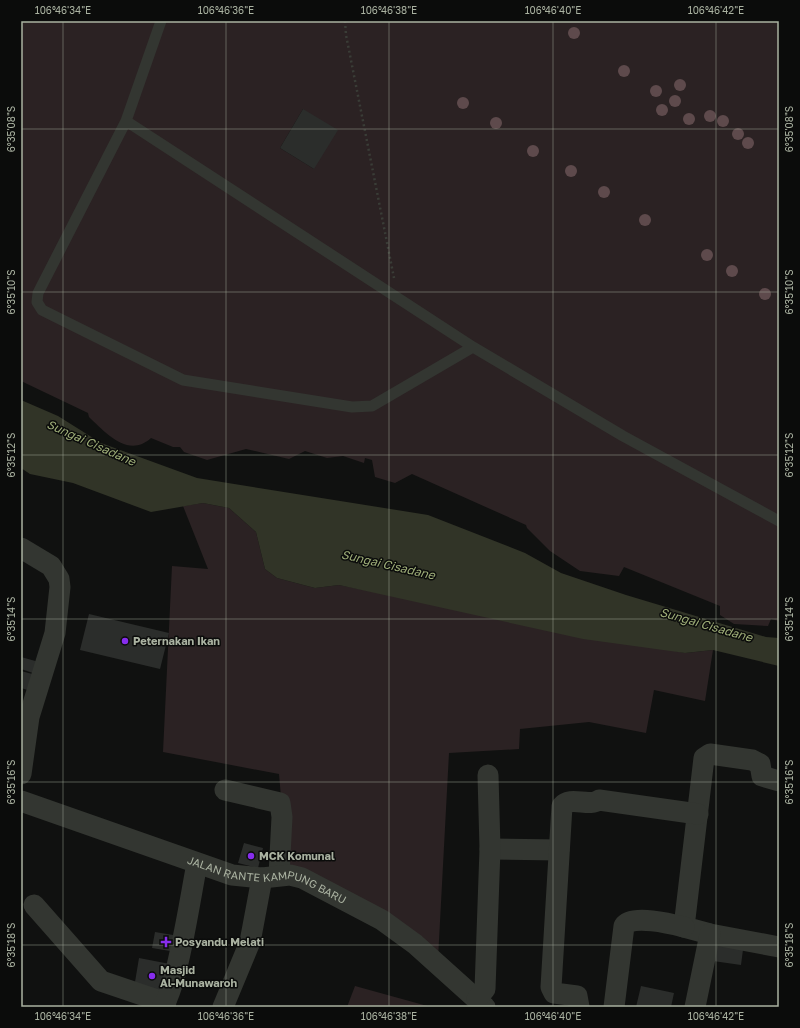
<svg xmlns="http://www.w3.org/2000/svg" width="800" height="1028" font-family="'Golos Text',sans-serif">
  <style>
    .green { fill: #2b2223; fill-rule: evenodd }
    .water { fill: #313427 }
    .building { fill: #2b2d2b }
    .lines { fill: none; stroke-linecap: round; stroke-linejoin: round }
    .path { stroke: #3a3d37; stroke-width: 2.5; stroke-dasharray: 2 3; stroke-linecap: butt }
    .service { stroke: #333631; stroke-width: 11 }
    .minor { stroke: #333631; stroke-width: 21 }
    .tree { fill: #5e4a4c }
    .ticks { fill: none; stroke: #aab2a1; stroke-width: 1; stroke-opacity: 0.45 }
    .poi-dot { fill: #872ded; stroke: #0b0c0b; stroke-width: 1.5 }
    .labels { text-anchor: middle; stroke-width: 3; stroke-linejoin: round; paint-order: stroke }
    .poi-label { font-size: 11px; font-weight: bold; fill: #aab2a1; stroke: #0b0c0b; text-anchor: start }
    .street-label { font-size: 11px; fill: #aab2a1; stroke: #0b0c0b }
    .water-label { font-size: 12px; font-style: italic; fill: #9ead78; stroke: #0b0c0b }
    .neatline { fill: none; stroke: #aab2a1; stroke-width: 1.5 }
    .ticks-label { font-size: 10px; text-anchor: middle; fill: #aab2a1 }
  </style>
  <rect width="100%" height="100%" fill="#101110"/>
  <!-- green -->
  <path class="green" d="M24,21H779V621L771,619L768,626L734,624L720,615V606L624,567L619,576L580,571L550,551L527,528L526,525L412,474L395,483L375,477L372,460L365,458L364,463L343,456L327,458L305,451L289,459L246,449L207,460L184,452L180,447H173L151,438C128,459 105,432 89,417L88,413L21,381V27ZM303,109L314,169L280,148Z
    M203,503L229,508L256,532L265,569L277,578L315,588L339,585L685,653L713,650L705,701L654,690L646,733L589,722L520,729L519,749L449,753L438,959L287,866L279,774L163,752L172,566L208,569L183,506Z
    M355,986L431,1007H347Z"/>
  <!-- water -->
  <path class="water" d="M21,400L58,416L101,443L197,478L428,515L525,553L561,573L626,595L766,637L779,638V666L713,650L685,653L583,639L339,585L315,588L277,578L265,569L256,532L229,508L203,503L151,512L73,483L30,474L21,468Z"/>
  <!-- building -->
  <path class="building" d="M303,109L338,130L314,169L280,148Z
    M89,614L169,633L160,669L80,650Z
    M21,657L39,662L36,674L21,669Z
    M21,671L36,675L31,691L21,688Z
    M244,843L263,848L258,868L238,863Z
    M155,932L179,936L176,952L152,948Z
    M716,939L744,942L741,965L713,961Z
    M139,958L170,964L165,993L134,988Z
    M641,986L674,993L671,1007H636Z"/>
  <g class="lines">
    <!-- path -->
    <path class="path" d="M345,21L346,35L394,278"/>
    <!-- service -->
    <path class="service" d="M161,21L126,121L38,293L37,302L42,310L183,380L352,407L372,406L473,347
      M126,121L473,347L623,436L779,521"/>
    <!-- minor -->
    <g class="minor">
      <path d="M21,548L51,566L59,579L60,587L55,633L29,717L21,774"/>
      <path d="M779,781L762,776L760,764L752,760L710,754L704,758L684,927L710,934L779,947"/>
      <path d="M225,790L280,803L282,817L279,875"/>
      <path id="s1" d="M21,801L232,875L262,878L290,875L302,878L382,920L415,944L485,1007"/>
      <path d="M490,849L559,850"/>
      <path d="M34,905L101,981L166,1003"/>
      <path d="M477,999L485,989L490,849L488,775"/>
      <path d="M162,1007C177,991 191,892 197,864"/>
      <path d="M223,1007L250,942L262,878"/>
      <path d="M579,1007L577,996L554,993L551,987L562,806C570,796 589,807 599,800L698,814"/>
      <path d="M614,1007L624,926C631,914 672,924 684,927"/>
      <path d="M695,1007L710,934"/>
    </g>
  </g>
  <!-- trees -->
  <g class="tree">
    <circle cx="574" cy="33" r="6"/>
    <circle cx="624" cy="71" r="6"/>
    <circle cx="680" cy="85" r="6"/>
    <circle cx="656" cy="91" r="6"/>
    <circle cx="675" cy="101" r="6"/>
    <circle cx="463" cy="103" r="6"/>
    <circle cx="662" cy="110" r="6"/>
    <circle cx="710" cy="116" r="6"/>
    <circle cx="689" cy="119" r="6"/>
    <circle cx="723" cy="121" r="6"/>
    <circle cx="496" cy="123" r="6"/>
    <circle cx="738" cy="134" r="6"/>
    <circle cx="748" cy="143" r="6"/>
    <circle cx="533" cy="151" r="6"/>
    <circle cx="571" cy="171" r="6"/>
    <circle cx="604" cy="192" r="6"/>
    <circle cx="645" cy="220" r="6"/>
    <circle cx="707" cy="255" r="6"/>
    <circle cx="732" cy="271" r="6"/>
    <circle cx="765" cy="294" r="6"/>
  </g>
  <!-- ticks -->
  <path class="ticks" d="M63,21V1007M226,21V1007M389,21V1007M553,21V1007M716,21V1007M21,129H779M21,292H779M21,455H779M21,619H779M21,782H779M21,945H779"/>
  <!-- markers -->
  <g class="poi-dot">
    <circle cx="125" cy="641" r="4"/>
    <circle cx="251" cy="856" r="4"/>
    <path d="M164 936h4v4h4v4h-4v4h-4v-4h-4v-4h4z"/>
    <circle cx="152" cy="976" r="4"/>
  </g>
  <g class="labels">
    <!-- poi labels -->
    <g class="poi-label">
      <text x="133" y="645">Peternakan Ikan</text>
      <text x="259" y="860">MCK Komunal</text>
      <text x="175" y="946">Posyandu Melati</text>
      <text x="160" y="974">Masjid<tspan x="160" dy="13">Al-Munawaroh</tspan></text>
    </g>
    <!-- street labels -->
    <g class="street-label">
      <text dy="4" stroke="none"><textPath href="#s1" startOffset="260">JALAN RANTE KAMPUNG BARU</textPath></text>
    </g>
    <!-- water labels -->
    <g class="water-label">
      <text transform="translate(91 443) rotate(24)" y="4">Sungai Cisadane</text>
      <text transform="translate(388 565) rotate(13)" y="4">Sungai Cisadane</text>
      <text transform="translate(706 625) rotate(16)" y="4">Sungai Cisadane</text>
    </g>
  </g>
  <!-- border -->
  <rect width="800" height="1028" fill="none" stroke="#0b0c0b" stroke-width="44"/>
  <rect x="22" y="22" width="756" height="984" class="neatline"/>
  <g class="ticks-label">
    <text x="63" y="14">106°46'34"E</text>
    <text x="226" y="14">106°46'36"E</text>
    <text x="389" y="14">106°46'38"E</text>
    <text x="553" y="14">106°46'40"E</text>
    <text x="716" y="14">106°46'42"E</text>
    <text transform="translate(11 129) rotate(-90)" y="4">6°35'08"S</text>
    <text transform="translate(789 129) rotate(-90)" y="4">6°35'08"S</text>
    <text transform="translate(11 292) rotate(-90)" y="4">6°35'10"S</text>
    <text transform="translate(789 292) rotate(-90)" y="4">6°35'10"S</text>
    <text transform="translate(11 455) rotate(-90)" y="4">6°35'12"S</text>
    <text transform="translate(789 455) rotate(-90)" y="4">6°35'12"S</text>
    <text transform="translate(11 619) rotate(-90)" y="4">6°35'14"S</text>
    <text transform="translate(789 619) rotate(-90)" y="4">6°35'14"S</text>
    <text transform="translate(11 782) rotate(-90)" y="4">6°35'16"S</text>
    <text transform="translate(789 782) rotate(-90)" y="4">6°35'16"S</text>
    <text transform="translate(11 945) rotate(-90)" y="4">6°35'18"S</text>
    <text transform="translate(789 945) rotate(-90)" y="4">6°35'18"S</text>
    <text x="63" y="1020">106°46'34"E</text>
    <text x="226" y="1020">106°46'36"E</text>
    <text x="389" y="1020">106°46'38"E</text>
    <text x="553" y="1020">106°46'40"E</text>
    <text x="716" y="1020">106°46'42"E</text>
  </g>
</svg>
